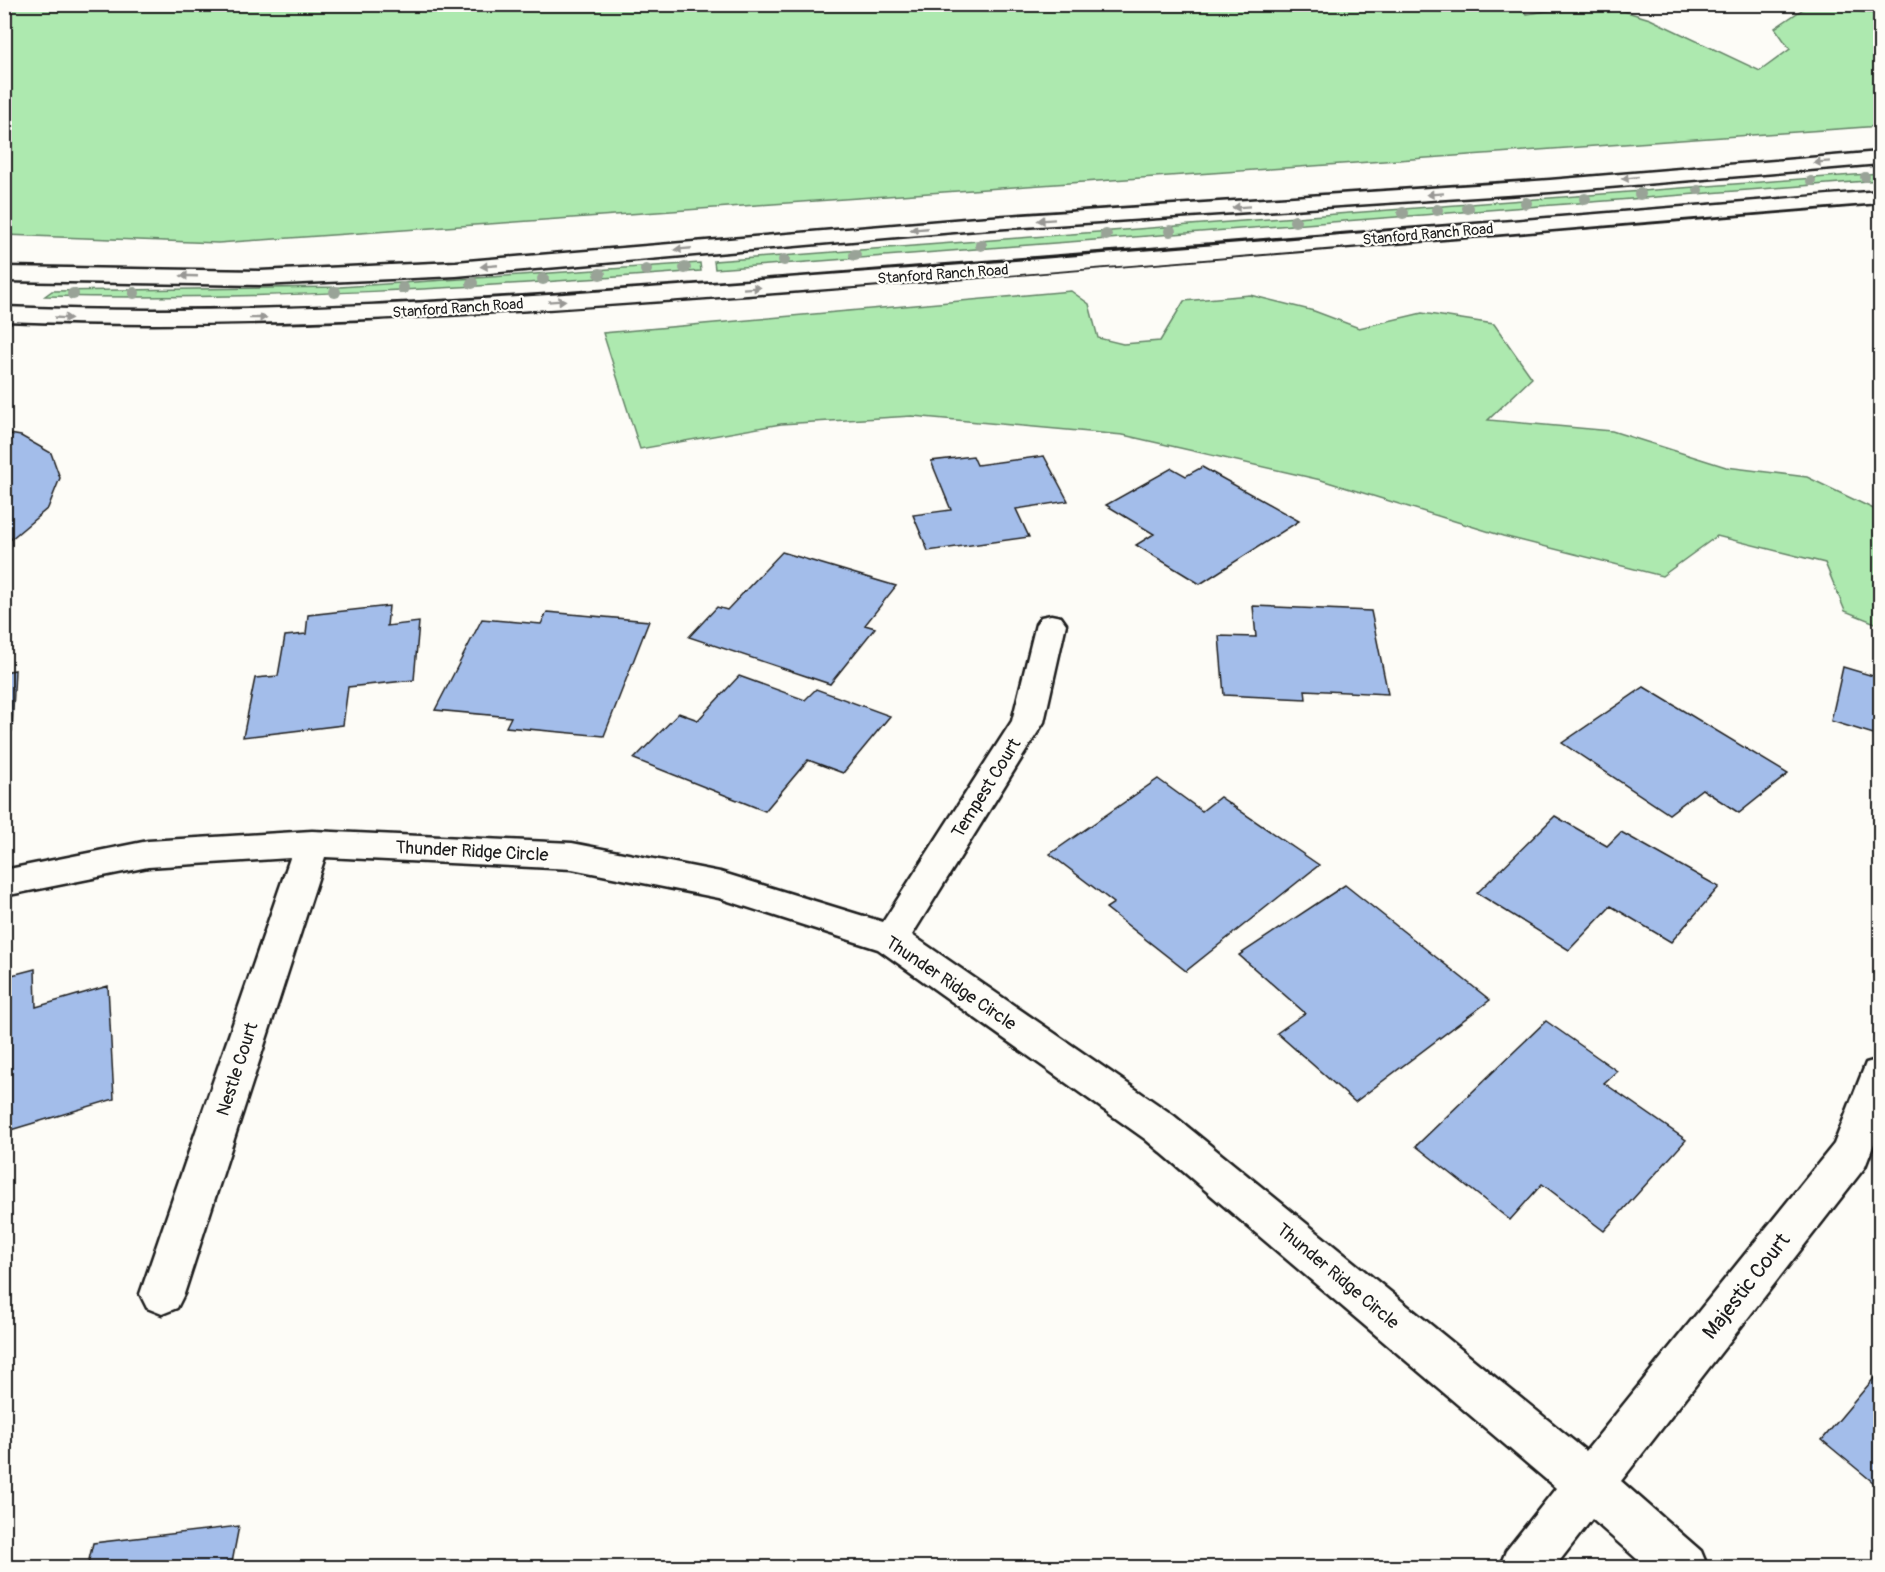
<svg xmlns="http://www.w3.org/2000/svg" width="1885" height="1572" font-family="Pangolin,sans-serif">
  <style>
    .green { fill: #ade9af; stroke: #648266; stroke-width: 1.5 }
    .building { fill: #a3bdea; stroke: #1c1c1c; stroke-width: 1.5 }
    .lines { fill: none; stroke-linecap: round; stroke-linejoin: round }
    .minor-casing { stroke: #1c1c1c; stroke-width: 5 }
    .secondary-casing { stroke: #1c1c1c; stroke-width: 5 }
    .minor { fill: #fdfcf7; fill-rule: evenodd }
    .secondary { fill: #fdfcf7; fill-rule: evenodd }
    .tree { fill: #99a397 }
    .oneway { fill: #989794 }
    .labels { text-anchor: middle; stroke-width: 4.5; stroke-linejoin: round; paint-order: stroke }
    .far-street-label { font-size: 15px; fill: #1c1c1c; stroke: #fdfcf7 }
    .street-label { font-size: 18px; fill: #1c1c1c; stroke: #fdfcf7 }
    .near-street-label { font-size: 21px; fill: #1c1c1c; stroke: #fdfcf7 }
  </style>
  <rect width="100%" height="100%" fill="#fdfcf7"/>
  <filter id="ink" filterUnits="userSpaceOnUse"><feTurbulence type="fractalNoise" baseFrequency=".0167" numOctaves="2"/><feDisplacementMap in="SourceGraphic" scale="12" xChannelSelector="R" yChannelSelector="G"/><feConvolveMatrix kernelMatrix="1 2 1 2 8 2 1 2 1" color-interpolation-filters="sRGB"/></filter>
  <g filter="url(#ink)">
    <!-- green -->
    <path class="green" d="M1510,5L1527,14L1587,5H1604L1650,19L1760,71L1790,49L1775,28L1809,5L1880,14V126L218,243L5,235V5Z
      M1880,173V180L715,269L714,261Z
      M700,263L701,271C482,287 265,301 45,296L52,291L340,287Z
      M1071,291L1089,304L1098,338L1123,344L1160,341L1184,301L1250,295L1314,311L1359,328L1422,313L1494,324L1532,378L1488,420L1612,431L1726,467L1807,477L1880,512V625L1845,611L1825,563L1717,536L1662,576L1503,536L1321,480L1123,435L912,416L781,424L640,449L603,333Z"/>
    <!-- building -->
    <path class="building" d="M4,433L21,436L51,453L60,478L48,508L4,545Z
      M973,456L977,465L1044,456L1068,501L1016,509L1029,537L928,551L913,515L951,510L931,461Z
      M1202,467L1299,521L1200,584L1136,545L1154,534L1106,505L1172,468L1186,476Z
      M782,552L896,586L865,625L875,628L830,684L689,637L717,607L727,610Z
      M389,606L387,626L419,622L414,680L348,687L343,725L243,737L255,678L278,676L285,636L306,634L308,615Z
      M1253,606L1371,611L1388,694L1305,690L1306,699L1224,695L1219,636L1256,637Z
      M547,612L649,621L604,736L506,727L511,717L435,710L482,619L541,624Z
      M1843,667L1880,678V736L1831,721Z
      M15,670L12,731L4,733V672Z
      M739,676L805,700L816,689L890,716L843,773L808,760L765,811L634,759L679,713L698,720Z
      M1644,687L1788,774L1739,813L1702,789L1669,814L1562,743Z
      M1158,779L1202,811L1220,797L1319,865L1186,971L1106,908L1114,903L1050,854Z
      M1555,816L1607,846L1621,832L1719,887L1671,942L1611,906L1569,950L1477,893Z
      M1345,885L1490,1000L1355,1102L1277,1033L1305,1013L1239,955Z
      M35,969L36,1007L108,986L114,1099L4,1132V977Z
      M1546,1021L1617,1071L1604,1083L1686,1140L1604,1231L1542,1184L1510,1220L1416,1146Z
      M1880,1371V1488L1822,1440Z
      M239,1526L231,1568H87L93,1543Z"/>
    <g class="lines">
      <defs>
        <path id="minor" d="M1051,615L1061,617L1066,624L1044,722L912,935L1173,1115L1586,1451L1834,1144L1866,1063L1880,1059V1128L1865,1167L1621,1481L1701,1551L1708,1568H1647L1592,1519L1554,1568H1499L1506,1551L1556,1488L1145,1139L878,949L719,898L572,869L325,857L184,1294L177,1308L162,1314L147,1308L140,1294L290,858L148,867L4,896V870L148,841L312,831L572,843L720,872L883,922L1012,721L1036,624L1041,617Z"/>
        <path id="secondary" d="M1880,152V164L1550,192L977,230L456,276L260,285L4,281V267L260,271L456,262L977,218L1550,180Z
          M1880,191V203C1516,232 1152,265 788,292C526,311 266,332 4,321V307C266,318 526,297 788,278C1152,252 1516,220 1880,191Z"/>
      </defs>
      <!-- minor casing -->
      <use href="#minor" class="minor-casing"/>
      <!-- secondary casing -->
      <use href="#secondary" class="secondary-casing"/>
      <!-- minor -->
      <use href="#minor" class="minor"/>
      <!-- secondary -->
      <use href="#secondary" class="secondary"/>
    </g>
    <!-- trees -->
    <g class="tree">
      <circle cx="1865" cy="177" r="5"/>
      <circle cx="1811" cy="181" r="5"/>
      <circle cx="1698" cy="190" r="5"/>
      <circle cx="1640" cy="194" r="6"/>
      <circle cx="1585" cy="199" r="6"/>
      <circle cx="1526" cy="203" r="6"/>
      <circle cx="1468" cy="208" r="6"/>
      <circle cx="1437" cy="210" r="6"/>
      <circle cx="1403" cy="213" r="6"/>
      <circle cx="1295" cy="221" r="6"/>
      <circle cx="1170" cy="231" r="6"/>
      <circle cx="1106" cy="235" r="6"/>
      <circle cx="981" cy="245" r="6"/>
      <circle cx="855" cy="255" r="6"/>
      <circle cx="784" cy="260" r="6"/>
      <circle cx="685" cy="268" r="6"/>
      <circle cx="646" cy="270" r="6"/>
      <circle cx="600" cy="274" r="6"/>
      <circle cx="543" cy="279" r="6"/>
      <circle cx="472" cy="283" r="6"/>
      <circle cx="403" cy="288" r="6"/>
      <circle cx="335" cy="292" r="6"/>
      <circle cx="134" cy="293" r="6"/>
      <circle cx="73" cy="294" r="6"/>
    </g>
    <!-- one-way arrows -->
    <defs><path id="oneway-solid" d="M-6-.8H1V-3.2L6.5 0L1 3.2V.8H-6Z" transform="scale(1.5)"/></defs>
    <g class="oneway">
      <use href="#oneway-solid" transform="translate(1822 162) rotate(176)"/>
      <use href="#oneway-solid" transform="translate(1630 178) rotate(174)"/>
      <use href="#oneway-solid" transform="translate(1435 194) rotate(176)"/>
      <use href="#oneway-solid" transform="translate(1241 207) rotate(176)"/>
      <use href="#oneway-solid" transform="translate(1046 220) rotate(176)"/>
      <use href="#oneway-solid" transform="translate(919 229) rotate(175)"/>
      <use href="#oneway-solid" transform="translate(683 249) rotate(175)"/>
      <use href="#oneway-solid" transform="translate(489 266) rotate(175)"/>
      <use href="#oneway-solid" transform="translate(189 276) rotate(-178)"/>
      <use href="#oneway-solid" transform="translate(752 288) rotate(-4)"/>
      <use href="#oneway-solid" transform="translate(557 301) rotate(-4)"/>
      <use href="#oneway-solid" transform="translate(63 318) rotate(3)"/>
      <use href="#oneway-solid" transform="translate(258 318) rotate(-1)"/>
    </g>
  </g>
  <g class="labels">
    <!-- far-street labels -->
    <g class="far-street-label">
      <text transform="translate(1428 234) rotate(-5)" y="5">Stanford Ranch Road</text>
      <text transform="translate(943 274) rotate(-4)" y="5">Stanford Ranch Road</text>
      <text transform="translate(458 308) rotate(-4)" y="5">Stanford Ranch Road</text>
    </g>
    <!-- street labels -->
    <g class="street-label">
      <text transform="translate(986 788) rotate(-58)" y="6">Tempest Court</text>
      <text transform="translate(472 851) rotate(3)" y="6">Thunder Ridge Circle</text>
      <text transform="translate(951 983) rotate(34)" y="6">Thunder Ridge Circle</text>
      <text transform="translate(237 1069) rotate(-72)" y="6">Nestle Court</text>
      <text transform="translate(1338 1276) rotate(40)" y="6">Thunder Ridge Circle</text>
    </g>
    <!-- near-street labels -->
    <g class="near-street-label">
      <text transform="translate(1746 1286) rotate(-52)" y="7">Majestic Court</text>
    </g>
  </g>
  <!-- margin -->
  <rect width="1885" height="1572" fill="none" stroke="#fdfcf7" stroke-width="24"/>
  <rect x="12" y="12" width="1861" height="1548" fill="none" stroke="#1c1c1c" stroke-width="2" filter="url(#ink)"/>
</svg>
